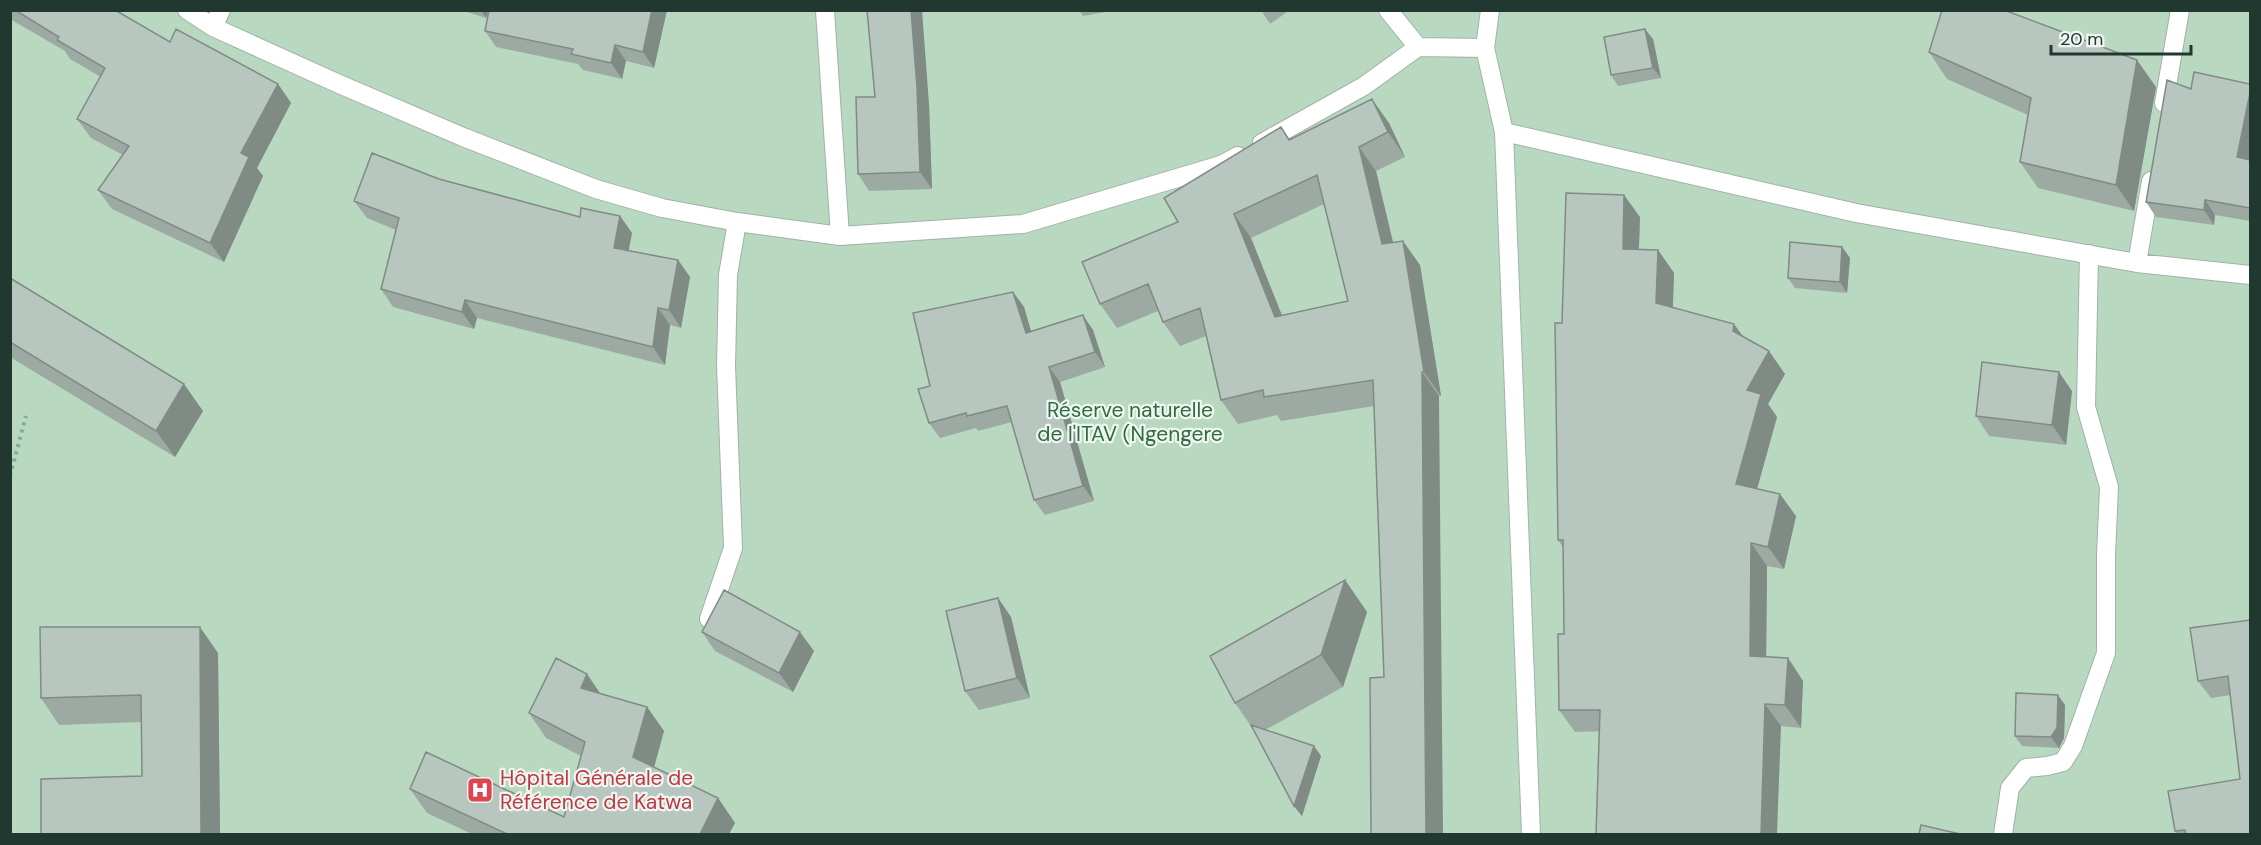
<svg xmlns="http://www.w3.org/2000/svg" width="2261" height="845" font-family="'DM Sans',sans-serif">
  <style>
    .green { fill: #b8d9bf }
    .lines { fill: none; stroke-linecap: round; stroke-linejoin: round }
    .lane-casing { stroke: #a2b0aa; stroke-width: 20 }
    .street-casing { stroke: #a2b0aa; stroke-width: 20 }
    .secondary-casing { stroke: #9fb4ab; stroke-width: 20 }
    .path { stroke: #81ab9a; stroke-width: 4; stroke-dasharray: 3 4.5; stroke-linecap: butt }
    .lane { stroke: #fff; stroke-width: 18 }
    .street { stroke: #fff; stroke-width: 18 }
    .secondary { stroke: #fff; stroke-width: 18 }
    .wall { fill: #9daaa4; fill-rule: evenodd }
    .shaded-wall { fill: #808b86 }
    .building { fill: #b7c6bf; stroke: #808b86; stroke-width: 1.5; fill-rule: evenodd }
    .labels { text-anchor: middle; stroke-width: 4.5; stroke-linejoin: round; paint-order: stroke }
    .park-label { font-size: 21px; fill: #2e6c41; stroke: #eff6f2 }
    .health-label { font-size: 21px; fill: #be3a42; stroke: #eff6f2; text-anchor: start }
  </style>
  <rect width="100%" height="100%" fill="#dfe9e4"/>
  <!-- green -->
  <path class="green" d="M11,11H2250V834H11Z"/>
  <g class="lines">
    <defs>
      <path id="lane" d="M709,619L733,548L726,366L728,275L737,222
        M2003,834L2010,788L2026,768L2047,766L2063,762L2073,746L2106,653V555L2109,487L2086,407L2089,254"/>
      <path id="street" d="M187,10L213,27L339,84L463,137L596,189L662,208L737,222L840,236L1023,224L1221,165L1238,156
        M825,10L840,236
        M1388,10L1418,47
        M213,27L221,10
        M2164,103L2180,10
        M1504,132L1856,213L2137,263L2250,275
        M1262,143L1364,86L1418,47L1485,48
        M2137,263L2151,181"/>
      <path id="secondary" d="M1490,10L1485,48L1504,132L1531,834"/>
    </defs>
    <!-- lane casing -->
    <use href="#lane" class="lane-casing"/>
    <!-- street casing -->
    <use href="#street" class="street-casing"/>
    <!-- secondary casing -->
    <use href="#secondary" class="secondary-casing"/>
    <!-- path -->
    <path class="path" d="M10,476L26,416"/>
    <!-- lane -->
    <use href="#lane" class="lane"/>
    <!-- street -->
    <use href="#street" class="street"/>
    <!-- secondary -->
    <use href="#secondary" class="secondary"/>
  </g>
  <!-- wall -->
  <path class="wall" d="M10,10H116L170,42L278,84L291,103L257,168L263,176L224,262L112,209L98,190L123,155L91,138L77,119L101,77L70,59L65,51L10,19Z
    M461,10H489L486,18Z
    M667,10L654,68L626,61L622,79L583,70L578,64L496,47L485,31Z
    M1079,10H1117L1083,16Z
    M1261,10H1290L1270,24Z
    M1653,39L1661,78L1618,86L1611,75Z
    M1929,52L2156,87L2134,211L2038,188L2020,162L2028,115L1947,79Z
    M2250,84V221L2215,215L2214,225L2156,217L2146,202L2191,89Z
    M875,97L929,104L932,189L869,191L858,174Z
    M1389,123L1405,157L1376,171L1393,242L1420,265L1441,396H1439L1384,677L1374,406L1281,421L1277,415L1238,424L1221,400L1206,336L1180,346L1163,322L1158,311L1117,328L1100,304L1178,222L1281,127L1290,140ZM1324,204L1348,301L1282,315L1251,238Z
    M439,179L580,217L620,216L632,233L628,250L678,260L690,277L681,328L670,325L665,365L477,318L474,329L393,307L381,289L396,230L367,218L354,201Z
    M1640,217L1639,249L1658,250L1674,273L1673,307L1744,337L1785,374L1768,404L1777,417L1757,489L1796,516L1784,569L1767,566L1766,657L1788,658L1803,681L1801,728L1781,726L1575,732L1559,710L1564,634L1563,547L1558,540L1562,323Z
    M1842,247L1850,258L1847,293L1795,288L1788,278Z
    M10,278L203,411L175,457L10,357Z
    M1013,292L1024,307L1031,332L1093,330L1105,367L1060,382L1094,501L1045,515L1034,500L1012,422L978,431L976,428L940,438L929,423L930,386Z
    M2072,391L2066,445L1989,436L1976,416Z
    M1345,580L1367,612L1343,687L1265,730L1314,746L1321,756L1302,816L1294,806L1251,726L1235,703Z
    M998,598L1011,617L1030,698L979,710L965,691Z
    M2250,620V834H2177L2175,831L2240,779L2231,695L2211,698L2198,681Z
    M702,632L814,651L793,692L715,651Z
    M218,653L220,834H41L142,776L141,722L59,725L41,698Z
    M600,693L647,707L664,731L654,767L718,798L735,823L729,834H472L427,813L410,789L564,817L581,756L546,738L529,713Z
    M2065,705L2064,738L2059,748L2022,746L2015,736Z"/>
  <!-- shaded-wall -->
  <path class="shaded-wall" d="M481,10H489L486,18Z
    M652,10H667L654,68L643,52Z
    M911,10H922L929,104L932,189L920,172Z
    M1645,29L1653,39L1661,78L1653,68Z
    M615,45L626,61L622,79L611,63Z
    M2137,60L2156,87L2134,211L2116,185Z
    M278,84L291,103L257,168L263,176L224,262L210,243L241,153Z
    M2250,93V155L2247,172L2237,157Z
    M1372,99L1389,123L1405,157L1388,132Z
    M1359,147L1376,171L1399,268L1382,244Z
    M1624,195L1640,217L1638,271L1623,249Z
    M2205,200L2215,215L2214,225L2204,210Z
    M1234,214L1251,238L1292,341L1275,317Z
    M620,216L632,233L626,265L614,248Z
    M1403,241L1420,265L1441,396L1424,372Z
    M1842,247L1850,258L1847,293L1840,282Z
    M1658,250L1674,273L1672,325L1656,303Z
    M678,260L690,277L681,328L669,310Z
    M1013,292L1024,307L1036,348L1026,333Z
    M465,300L477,318L474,329L462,312Z
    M658,308L670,325L665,365L653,347Z
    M1083,315L1093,330L1105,367L1095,352Z
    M1734,324L1750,346L1733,331Z
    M1769,351L1785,374L1768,404L1777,417L1752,507L1736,484L1747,390Z
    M1049,367L1060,382L1094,501L1083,486Z
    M1422,372L1439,396L1443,834H1426Z
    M2059,372L2072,391L2066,445L2052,425Z
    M184,384L203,411L175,457L156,431Z
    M1780,494L1796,516L1784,569L1768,547Z
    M1751,543L1767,566L1766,678L1750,656Z
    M1345,580L1367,612L1343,687L1321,655Z
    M998,598L1011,617L1030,698L1017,678Z
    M200,627L218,653L220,834H201Z
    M800,632L814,651L793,692L779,673Z
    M1788,658L1803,681L1801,728L1785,705Z
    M587,674L604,699L581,688Z
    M2058,695L2065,705L2064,738L2059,748L2051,737Z
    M1765,704L1781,726L1777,834H1761Z
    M647,707L664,731L650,782L633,757Z
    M1314,746L1321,756L1302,816L1294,806Z
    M718,798L735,823L729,834H700Z"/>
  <!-- building -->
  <path class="building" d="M15,10H115L170,42L176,29L278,84L241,153L249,157L210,243L98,190L129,146L77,119L105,68L57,40L59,37Z
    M489,10H652L643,52L615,45L611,63L571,54L573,49L485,31Z
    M867,10H911L917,87L920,172L858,174L856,97H875Z
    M1942,10H2004L2137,60L2116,185L2020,162L2031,98L1929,52Z
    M1645,29L1653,68L1611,75L1604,37Z
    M2194,72L2250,84V93L2237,157L2250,160V208L2205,200L2204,210L2146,202L2167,80L2191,89Z
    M1372,99L1388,132L1359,147L1382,244L1403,241L1424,372H1422L1426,834H1371L1370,678L1384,677L1373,380L1264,397L1263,390L1221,400L1200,308L1163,322L1148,284L1100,304L1082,262L1178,222L1164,198L1281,127L1289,140ZM1317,175L1348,301L1275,317L1234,214Z
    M372,153L439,179L580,217L581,208L620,216L614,248L678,260L669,310L658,308L653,347L465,300L462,312L381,289L399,218L354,201Z
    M1566,193L1624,195L1623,249L1658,250L1656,303L1734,324L1733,331L1769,351L1747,390L1761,394L1736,484L1780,494L1768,547L1751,543L1750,656L1788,658L1785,705L1765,704L1761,834H1596L1600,710H1559L1558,634H1564L1563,540H1558L1555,323H1562Z
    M1790,242L1842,247L1840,282L1788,278Z
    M10,278L184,384L156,431L10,342Z
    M1013,292L1026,333L1083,315L1095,352L1049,367L1083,486L1034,500L1007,406L967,416L966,413L929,423L918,389L930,386L913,313Z
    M1982,362L2059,372L2052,425L1976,416Z
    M1345,580L1321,655L1235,703L1210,656Z
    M724,590L800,632L779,673L702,632Z
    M998,598L1017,678L965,691L946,611Z
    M2250,620V834H2186L2185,830L2175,831L2168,791L2240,779L2228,676L2198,681L2190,628Z
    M40,627H200L201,834H41V779L142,776L141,695L41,698Z
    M556,658L587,674L581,688L647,707L633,757L718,798L700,834H507L410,789L426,752L564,817L585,742L529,713Z
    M2016,693L2058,695L2057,728L2051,737L2015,736Z
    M1251,725L1314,746L1294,806Z
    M1921,825L1960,834H1919Z"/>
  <!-- icons -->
  <defs>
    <symbol id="hospital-square" viewBox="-11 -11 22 22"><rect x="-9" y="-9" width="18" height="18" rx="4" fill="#e0444e" stroke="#eff6f2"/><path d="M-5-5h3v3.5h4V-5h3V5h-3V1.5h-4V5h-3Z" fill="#fff"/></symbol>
  </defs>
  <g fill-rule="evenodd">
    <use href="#hospital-square" x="465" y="775" width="30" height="30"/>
  </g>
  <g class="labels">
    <!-- park labels -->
    <g class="park-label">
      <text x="1130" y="417">Réserve naturelle<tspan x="1130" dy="24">de l'ITAV (Ngengere</tspan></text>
    </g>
    <!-- health labels -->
    <g class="health-label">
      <text x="500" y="785">Hôpital Générale de<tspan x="500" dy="24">Référence de Katwa</tspan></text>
    </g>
  </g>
  <!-- border -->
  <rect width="2261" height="845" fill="none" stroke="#213830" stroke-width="24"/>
  <!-- scale -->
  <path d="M2051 45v9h140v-9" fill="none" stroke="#213830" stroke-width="3"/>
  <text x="2060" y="45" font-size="18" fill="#213830" stroke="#eff6f2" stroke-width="4.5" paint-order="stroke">20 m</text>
</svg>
